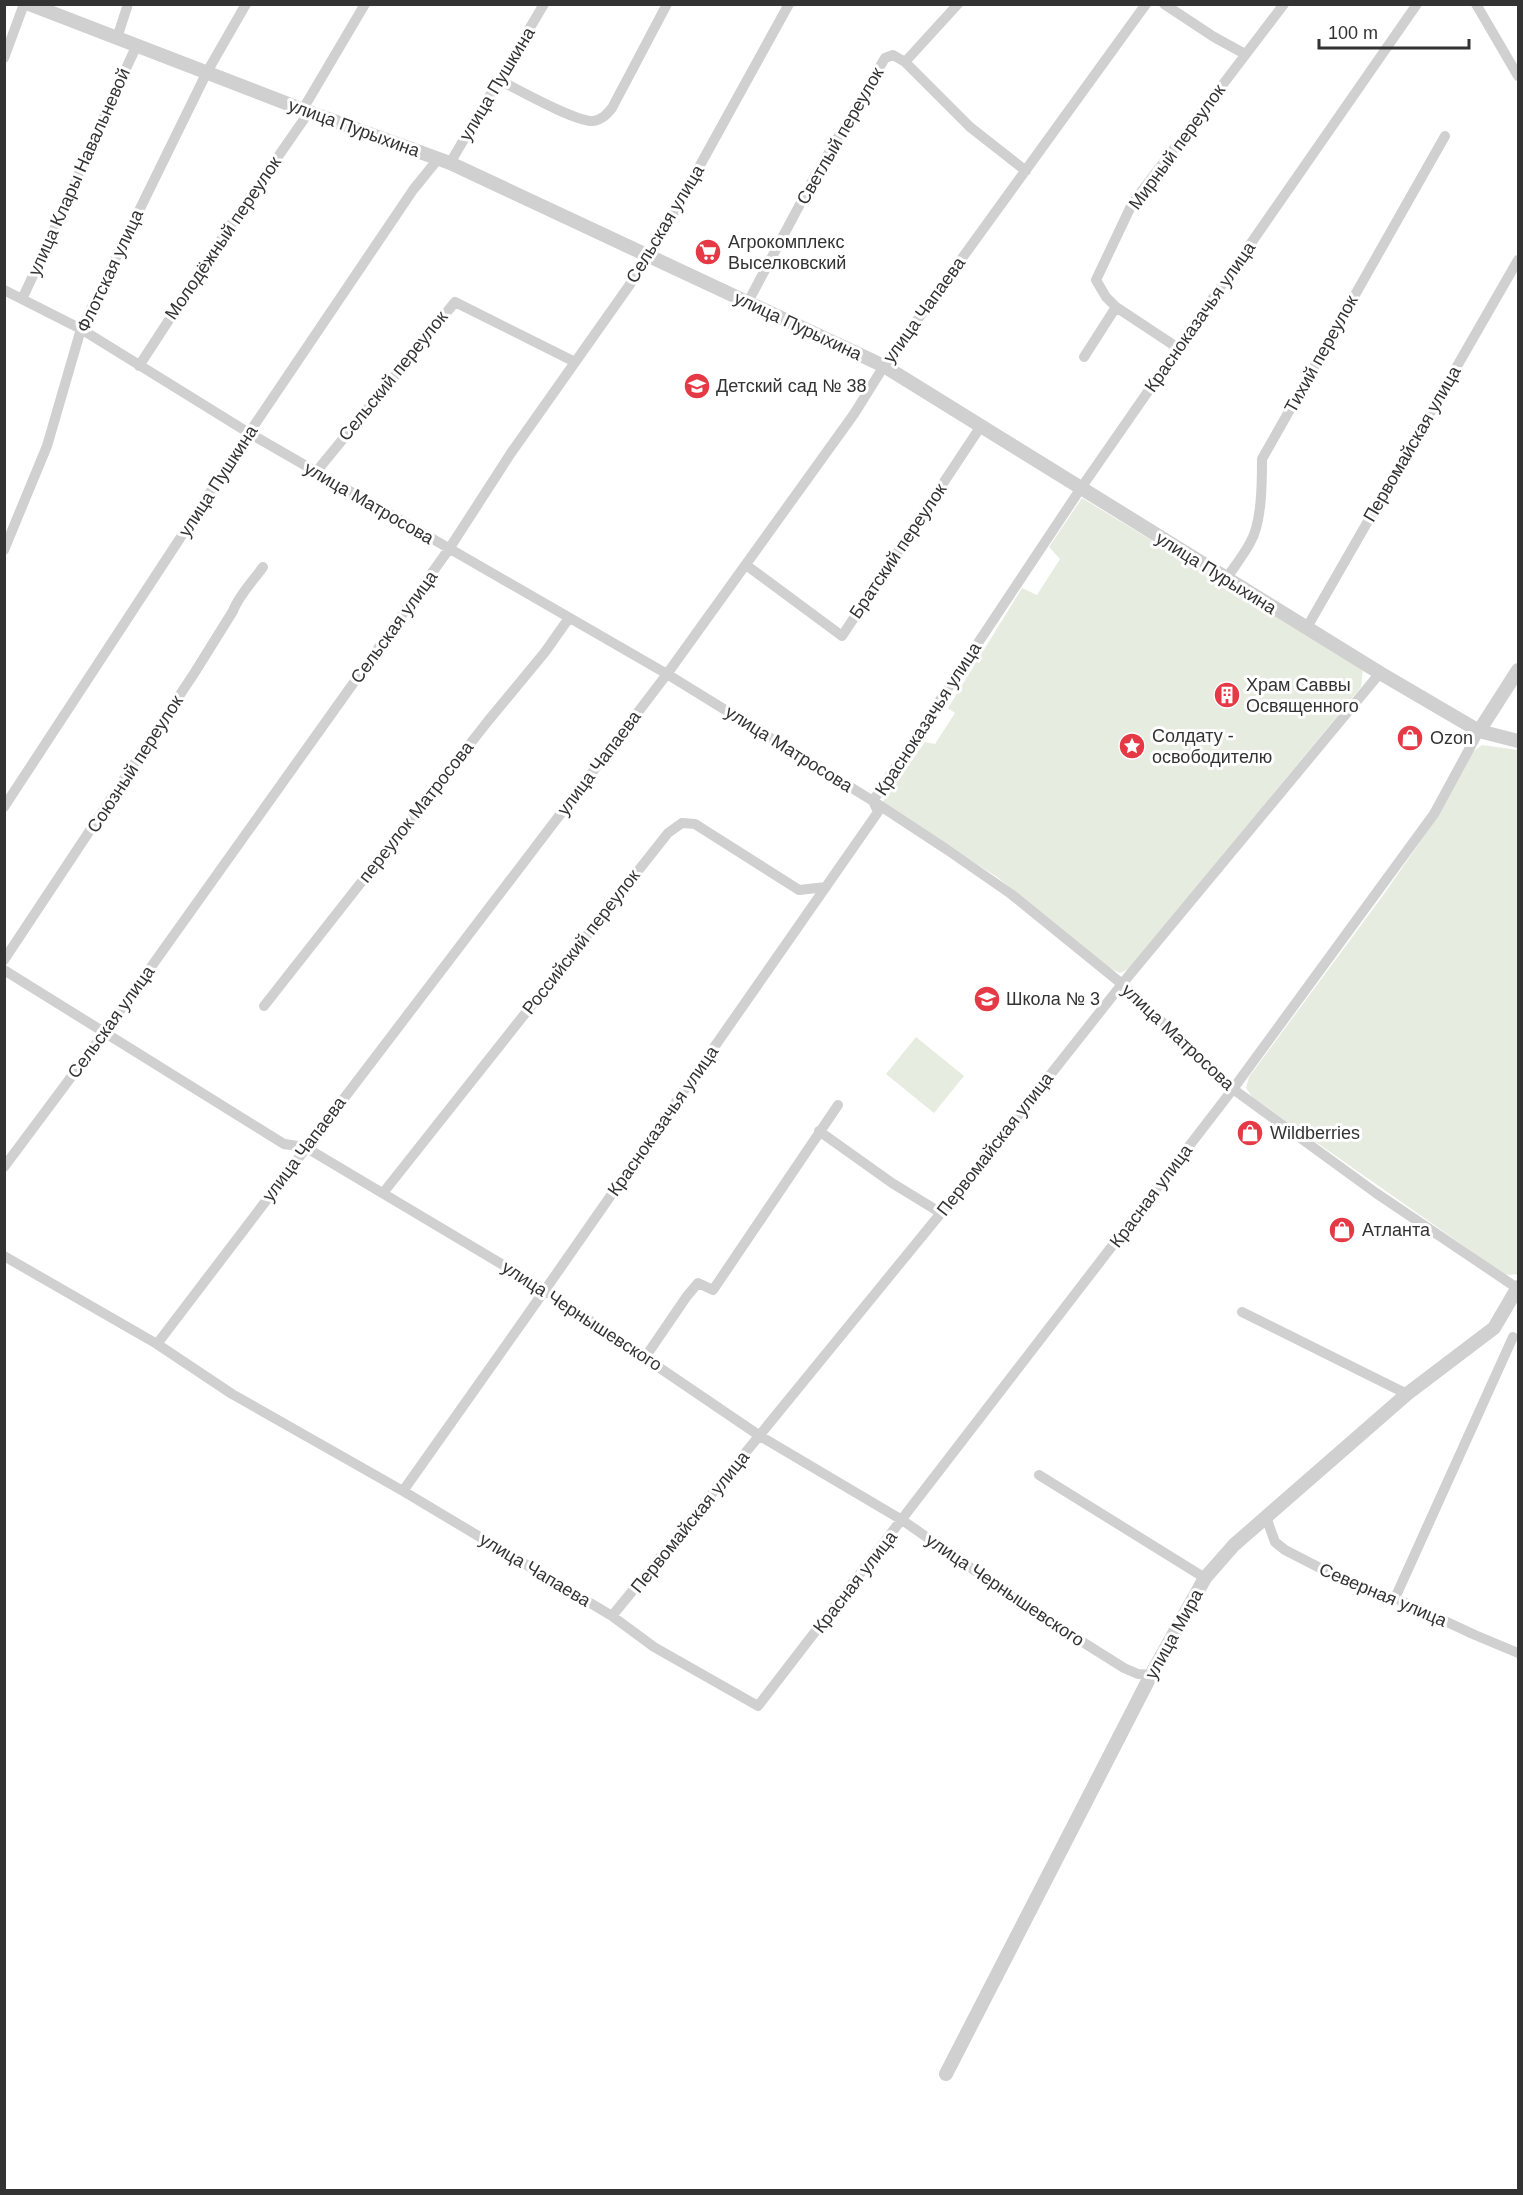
<svg xmlns="http://www.w3.org/2000/svg" width="1523" height="2195" font-family="Helvetica,sans-serif">
  <style>
    .green { fill: #e6ecdf }
    .lines { fill: none; stroke-linecap: round; stroke-linejoin: round }
    .minor { stroke: #d0d0d0; stroke-width: 10 }
    .tertiary { stroke: #d0d0d0; stroke-width: 14 }
    .labels { text-anchor: middle; stroke-width: 6; stroke-linejoin: round; paint-order: stroke }
    .street-label { font-size: 18px; fill: #333; stroke: #fff }
    .poi-label { font-size: 18px; fill: #333; stroke: #fff; text-anchor: start }
  </style>
  <rect width="100%" height="100%" fill="#fff"/>
  <!-- green -->
  <path class="green" d="M1082,498L1363,669L1361,687L1129,969L1120,973L1109,968L997,877L882,803L925,742L935,744L955,713L948,708L1022,588L1037,595L1060,559L1049,547Z
    M1482,745L1518,750V1274L1510,1275L1504,1274L1252,1097L1246,1088L1249,1077L1384,894L1438,816L1470,754Z
    M916,1037L964,1076L934,1113L886,1074Z"/>
  <g class="lines">
    <!-- minor -->
    <path class="minor" d="M1164,4L1214,37L1245,54
      M1476,4L1518,76
      M117,38L128,4
      M4,58L24,4
      M905,62L970,127L1026,171
      M499,80C517,89 575,122 593,121C602,120 607,114 612,108L667,4
      M303,109L365,4
      M450,163L544,4
      M4,290L81,329L249,433L667,674L873,801L946,849L1011,894L1122,984L1233,1089L1376,1193L1517,1288
      M22,299C62,215 97,129 137,45
      M748,302L815,176L885,58L893,55L905,62L958,4
      M1116,307L1178,348
      M1084,357L1116,307L1106,297L1096,280L1132,204L1284,4
      M139,366L234,220L309,112
      M316,472L455,302L575,362
      M4,550L47,446L81,329L207,72L246,4
      M746,565L842,636L981,426
      M1226,579C1234,567 1243,556 1250,543C1262,523 1262,483 1262,459L1445,136
      M1306,629L1518,260
      M4,807L249,433L413,190L438,159
      M4,960L195,672L233,611C239,595 253,581 263,567
      M4,970L284,1144L305,1147L545,1290L760,1436L902,1520L1027,1607L1124,1668L1138,1674L1151,1675
      M264,1006L488,721L545,652L569,618
      M819,1131L892,1183L941,1213
      M4,1167L104,1033L449,549L511,453L650,256L789,4
      M383,1193L668,833L682,823L695,824L799,890L826,887
      M4,1256L157,1344L232,1394L403,1491L612,1616L654,1647L758,1706L1233,1089L1434,814L1479,731
      M1242,1312L1407,1394
      M157,1344L667,674L854,414L884,366L1146,4
      M646,1356L687,1296L698,1283L713,1290L838,1105
      M1039,1475L1205,1578
      M403,1491L545,1290L878,812L873,801L1081,488L1417,4
      M1266,1517L1275,1542L1285,1550L1353,1585L1379,1595L1395,1598L1475,1635L1518,1653
      M1395,1598L1513,1337
      M612,1616L941,1213L1122,984L1380,673"/>
    <!-- tertiary -->
    <path class="tertiary" d="M29,4L309,112L450,163L884,366L1380,673L1479,731L1518,741
      M1479,731L1518,670
      M946,2074L1151,1675L1205,1578L1234,1545L1407,1394L1494,1328L1518,1287"/>
  </g>
  <!-- icons -->
  <defs>
    <symbol id="supermarket-disc" viewBox="-11 -11 22 22"><circle r="9.5" fill="#e63946" stroke="#fff"/><path d="M-6-5.5h2.5l.6 2H6L4.5 2H-2.5L-4.4-4H-6ZM-1.5 3.2a1.3 1.3 0 1 0 .1 0ZM3 3.2a1.3 1.3 0 1 0 .1 0Z" fill="#fff"/></symbol>
    <symbol id="school-disc" viewBox="-11 -11 22 22"><circle r="9.5" fill="#e63946" stroke="#fff"/><path d="M0-5L7-2L0 1L-7-2ZM-4 1L0 2.5L4 1V4Q0 6-4 4Z" fill="#fff"/></symbol>
    <symbol id="building-disc" viewBox="-11 -11 22 22"><circle r="9.5" fill="#e63946" stroke="#fff"/><path d="M-4-6H4V6H1V3H-1V6H-4ZM-2.5-4.3h1.7v1.8h-1.7ZM.8-4.3h1.7v1.8H.8ZM-2.5-1h1.7V.8h-1.7ZM.8-1h1.7V.8H.8Z" fill="#fff"/></symbol>
    <symbol id="shop-disc" viewBox="-11 -11 22 22"><circle r="9.5" fill="#e63946" stroke="#fff"/><path d="M-5-2.5h2.3a2.7 3.5 0 0 1 5.4 0H5L5.5 6h-11ZM-1.5-2.5h3a1.5 2.3 0 0 0-3 0Z" fill="#fff"/></symbol>
    <symbol id="sight-disc" viewBox="-11 -11 22 22"><circle r="9.5" fill="#e63946" stroke="#fff"/><path d="M0-6L1.8-2.2L6-1.7L2.9 1.2L3.7 5.4L0 3.3L-3.7 5.4L-2.9 1.2L-6-1.7L-1.8-2.2Z" fill="#fff"/></symbol>
  </defs>
  <g fill-rule="evenodd">
    <use href="#supermarket-disc" x="693" y="237" width="30" height="30"/>
    <use href="#school-disc" x="682" y="371" width="30" height="30"/>
    <use href="#building-disc" x="1212" y="680" width="30" height="30"/>
    <use href="#shop-disc" x="1395" y="723" width="30" height="30"/>
    <use href="#sight-disc" x="1117" y="731" width="30" height="30"/>
    <use href="#school-disc" x="972" y="984" width="30" height="30"/>
    <use href="#shop-disc" x="1235" y="1118" width="30" height="30"/>
    <use href="#shop-disc" x="1327" y="1215" width="30" height="30"/>
  </g>
  <g class="labels">
    <!-- street labels -->
    <g class="street-label">
      <text transform="translate(497 84) rotate(-59)" y="6">улица Пушкина</text>
      <text transform="translate(354 128) rotate(20)" y="6">улица Пурыхина</text>
      <text transform="translate(840 136) rotate(-60)" y="6">Светлый переулок</text>
      <text transform="translate(1177 147) rotate(-54)" y="6">Мирный переулок</text>
      <text transform="translate(79 172) rotate(-66)" y="6">улица Клары Навальневой</text>
      <text transform="translate(665 224) rotate(-59)" y="6">Сельская улица</text>
      <text transform="translate(223 238) rotate(-56)" y="6">Молодёжный переулок</text>
      <text transform="translate(110 271) rotate(-65)" y="6">Флотская улица</text>
      <text transform="translate(924 310) rotate(-54)" y="6">улица Чапаева</text>
      <text transform="translate(1200 317) rotate(-55)" y="6">Красноказачья улица</text>
      <text transform="translate(798 326) rotate(25)" y="6">улица Пурыхина</text>
      <text transform="translate(1321 354) rotate(-61)" y="6">Тихий переулок</text>
      <text transform="translate(393 376) rotate(-51)" y="6">Сельский переулок</text>
      <text transform="translate(1412 444) rotate(-60)" y="6">Первомайская улица</text>
      <text transform="translate(218 481) rotate(-57)" y="6">улица Пушкина</text>
      <text transform="translate(369 503) rotate(30)" y="6">улица Матросова</text>
      <text transform="translate(898 551) rotate(-56)" y="6">Братский переулок</text>
      <text transform="translate(1216 573) rotate(32)" y="6">улица Пурыхина</text>
      <text transform="translate(394 627) rotate(-54)" y="6">Сельская улица</text>
      <text transform="translate(928 719) rotate(-57)" y="6">Красноказачья улица</text>
      <text transform="translate(789 749) rotate(32)" y="6">улица Матросова</text>
      <text transform="translate(599 763) rotate(-53)" y="6">улица Чапаева</text>
      <text transform="translate(135 764) rotate(-57)" y="6">Союзный переулок</text>
      <text transform="translate(416 812) rotate(-52)" y="6">переулок Матросова</text>
      <text transform="translate(581 942) rotate(-52)" y="6">Российский переулок</text>
      <text transform="translate(111 1022) rotate(-54)" y="6">Сельская улица</text>
      <text transform="translate(1178 1037) rotate(43)" y="6">улица Матросова</text>
      <text transform="translate(663 1121) rotate(-55)" y="6">Красноказачья улица</text>
      <text transform="translate(995 1144) rotate(-52)" y="6">Первомайская улица</text>
      <text transform="translate(304 1149) rotate(-53)" y="6">улица Чапаева</text>
      <text transform="translate(1151 1196) rotate(-53)" y="6">Красная улица</text>
      <text transform="translate(582 1316) rotate(33)" y="6">улица Чернышевского</text>
      <text transform="translate(690 1522) rotate(-51)" y="6">Первомайская улица</text>
      <text transform="translate(535 1570) rotate(31)" y="6">улица Чапаева</text>
      <text transform="translate(855 1582) rotate(-52)" y="6">Красная улица</text>
      <text transform="translate(1005 1590) rotate(34)" y="6">улица Чернышевского</text>
      <text transform="translate(1383 1595) rotate(23)" y="6">Северная улица</text>
      <text transform="translate(1174 1634) rotate(-61)" y="6">улица Мира</text>
    </g>
    <!-- poi labels -->
    <g class="poi-label">
      <text x="728" y="248">Агрокомплекс<tspan x="728" dy="21">Выселковский</tspan></text>
      <text x="716" y="392">Детский сад № 38</text>
      <text x="1246" y="691">Храм Саввы<tspan x="1246" dy="21">Освященного</tspan></text>
      <text x="1152" y="742">Солдату -<tspan x="1152" dy="21">освободителю</tspan></text>
      <text x="1430" y="744">Ozon</text>
      <text x="1006" y="1005">Школа № 3</text>
      <text x="1270" y="1139">Wildberries</text>
      <text x="1362" y="1236">Атланта</text>
    </g>
  </g>
  <!-- border -->
  <rect width="1523" height="2195" fill="none" stroke="#333333" stroke-width="12"/>
  <!-- scale -->
  <path d="M1319 39v9h150v-9" fill="none" stroke="#333333" stroke-width="3"/>
  <text x="1328" y="39" font-size="18" fill="#333333" stroke="#ffffff" stroke-width="4.5" paint-order="stroke">100 m</text>
</svg>
